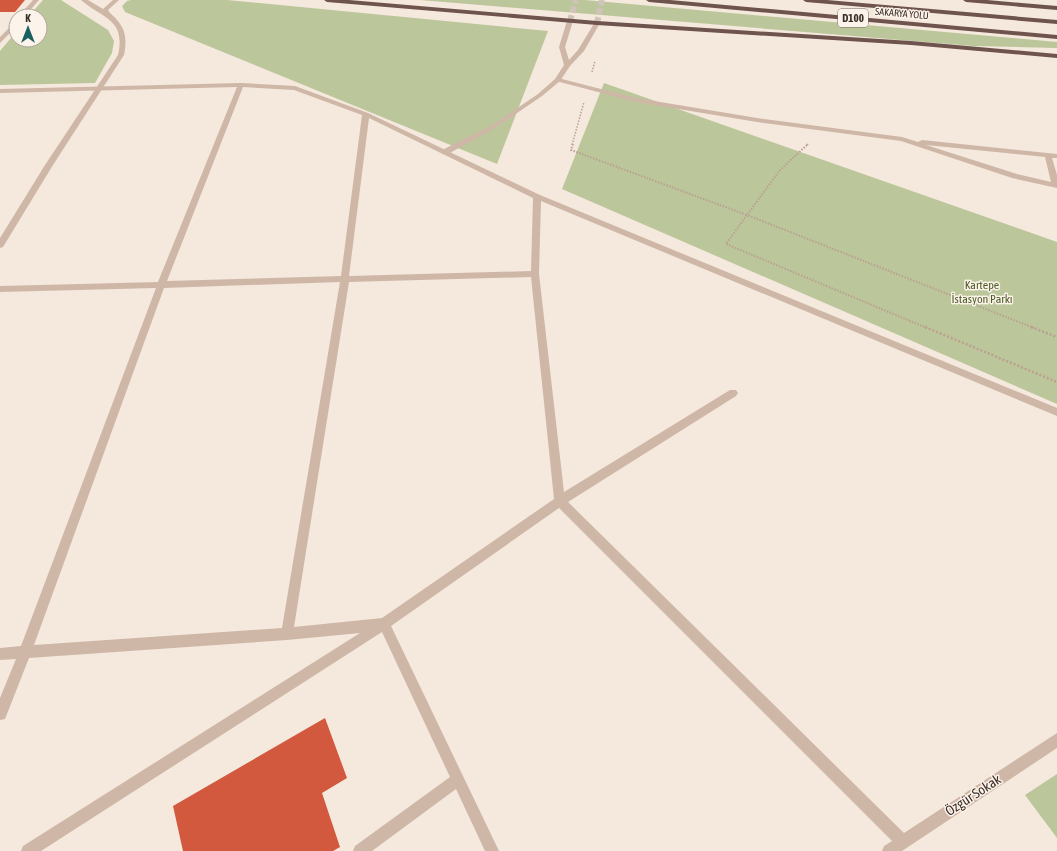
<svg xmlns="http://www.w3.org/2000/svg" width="1057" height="851" font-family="'Asap Condensed',sans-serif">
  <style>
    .green { fill: #bbc69b }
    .building { fill: #d2583e }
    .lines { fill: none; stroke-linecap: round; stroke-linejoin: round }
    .secondary-tunnel { stroke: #d0c3b9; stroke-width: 6; stroke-dasharray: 6 3; stroke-linecap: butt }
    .path-far2 { stroke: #bba091; stroke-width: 1.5; stroke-dasharray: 1.5 1.5; stroke-linecap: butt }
    .path-far1 { stroke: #bba091; stroke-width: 2; stroke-dasharray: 1.5 1.5; stroke-linecap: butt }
    .path { stroke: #bba091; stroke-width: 2.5; stroke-dasharray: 2 2; stroke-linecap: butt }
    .minor { fill: #cfb7a7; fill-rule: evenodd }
    .tertiary { fill: #cfb7a7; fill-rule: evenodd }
    .trunk { fill: #6e544c; fill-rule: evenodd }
    .labels { text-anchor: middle; stroke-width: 3; stroke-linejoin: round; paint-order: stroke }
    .far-street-label { font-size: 10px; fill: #3b2d28; stroke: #fcf3ea }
    .shield { fill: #fcf3ea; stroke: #756862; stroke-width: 1 }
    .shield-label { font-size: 11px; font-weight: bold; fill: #3b2d28 }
    .park-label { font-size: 12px; fill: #4d5c29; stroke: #fcf3ea }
    .near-street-label { font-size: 14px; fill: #3b2d28; stroke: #fcf3ea }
  </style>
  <rect width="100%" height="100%" fill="#f5e8dd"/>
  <!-- green -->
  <path class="green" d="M43,0H61L108,30L114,41L112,53L95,83L0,85V51L16,32V40H40V16H29Z
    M131,0H227L548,31L497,164L125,12L122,6L127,1Z
    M420,0H585L1057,42V48L974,46Z
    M604,83L1057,242V404L562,189Z
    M1057,774V838L1025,795Z"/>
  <!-- building -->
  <path class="building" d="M0,0H25L15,12H0Z
    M325,718L347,778L322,793L340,847L333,851H183L173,806Z"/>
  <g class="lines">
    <!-- secondary-tunnel -->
    <path class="secondary-tunnel" d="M570,21L576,0
      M597,23L602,0"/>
    <!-- path-far2 -->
    <path class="path-far2" d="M592,72L595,61
      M572,145L584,102
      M807,145L809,143"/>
    <!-- path-far1 -->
    <path class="path-far1" d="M573,144L571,150L747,215L780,170L808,144
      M927,328L726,244L747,215L1034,328"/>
    <!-- path -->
    <path class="path" d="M925,327L1057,382
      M1031,327L1057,337"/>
    <!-- minor -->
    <path class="minor" d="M33,0H39L25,16H19Z
      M16,21V27L0,43V37Z
      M558,78L636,98L757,118L902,137L918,142L922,140L1057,154V158H1052L1057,175V188L1012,178L901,141L757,122L636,102L556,81V79ZM926,145L1045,157L1051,182L1017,174Z
      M241,83L295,86L368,113L540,195L1057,408V416L541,201L539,274L564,492L730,390H736L738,393L736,396L568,502L904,833L1057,733V748L902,851H882L884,846L892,841L559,508L391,626L499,851H485L456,789L372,851H353L355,846L450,777L382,632L41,851H21L23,846L360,633L287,640L29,658L5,719L0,720V698L16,659L0,660V648L21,646L156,288L0,292V286L158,282L237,87L0,93V89ZM243,87L294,90L362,115L341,276L167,281ZM369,118L533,198L531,271L349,276ZM531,277L554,499L382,618L294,627L349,282ZM340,282L282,628L34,645L164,288Z"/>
    <!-- tertiary -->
    <path class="tertiary" d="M81,0H88L103,9L113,0H119L108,10C110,14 114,16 117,20C126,30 127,41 124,55L53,165L3,247L0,248V238L45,165L118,55C126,19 103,19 81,0Z
      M570,19L573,21L565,47L569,60L578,50L595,22L600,23L584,51L570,66L560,81L542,96L495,128L448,154H442V150L491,126L538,94L555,79L564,65L559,47L567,21Z"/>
    <!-- trunk -->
    <path class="trunk" d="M324,0H349L597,21L911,41L1057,54V58L911,45L597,25L327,2Z
      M646,0H670L1057,35V39L649,2Z
      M803,0H827L1057,20V24L806,2Z
      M963,0H987L1057,6V10L966,2Z"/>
  </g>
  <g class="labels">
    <!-- far-street labels -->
    <g class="far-street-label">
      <text transform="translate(902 13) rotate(5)" y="4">SAKARYA YOLU</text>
    </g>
    <!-- shield labels -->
    <rect class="shield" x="838" y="9" width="30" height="18" rx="3"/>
    <g class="shield-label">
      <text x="853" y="22">D100</text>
    </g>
    <!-- park labels -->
    <g class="park-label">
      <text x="982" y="289">Kartepe<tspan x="982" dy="14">İstasyon Parkı</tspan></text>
    </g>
    <!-- near-street labels -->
    <g class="near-street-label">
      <text transform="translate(973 795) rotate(-33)" y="5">Özgür Sokak</text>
    </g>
  </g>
  <!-- north arrow -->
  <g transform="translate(28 28)"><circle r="19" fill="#fcf3ea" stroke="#afa49c"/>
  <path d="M0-3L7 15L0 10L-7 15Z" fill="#196161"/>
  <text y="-6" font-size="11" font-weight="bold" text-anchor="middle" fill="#3b2d28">K</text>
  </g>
</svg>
